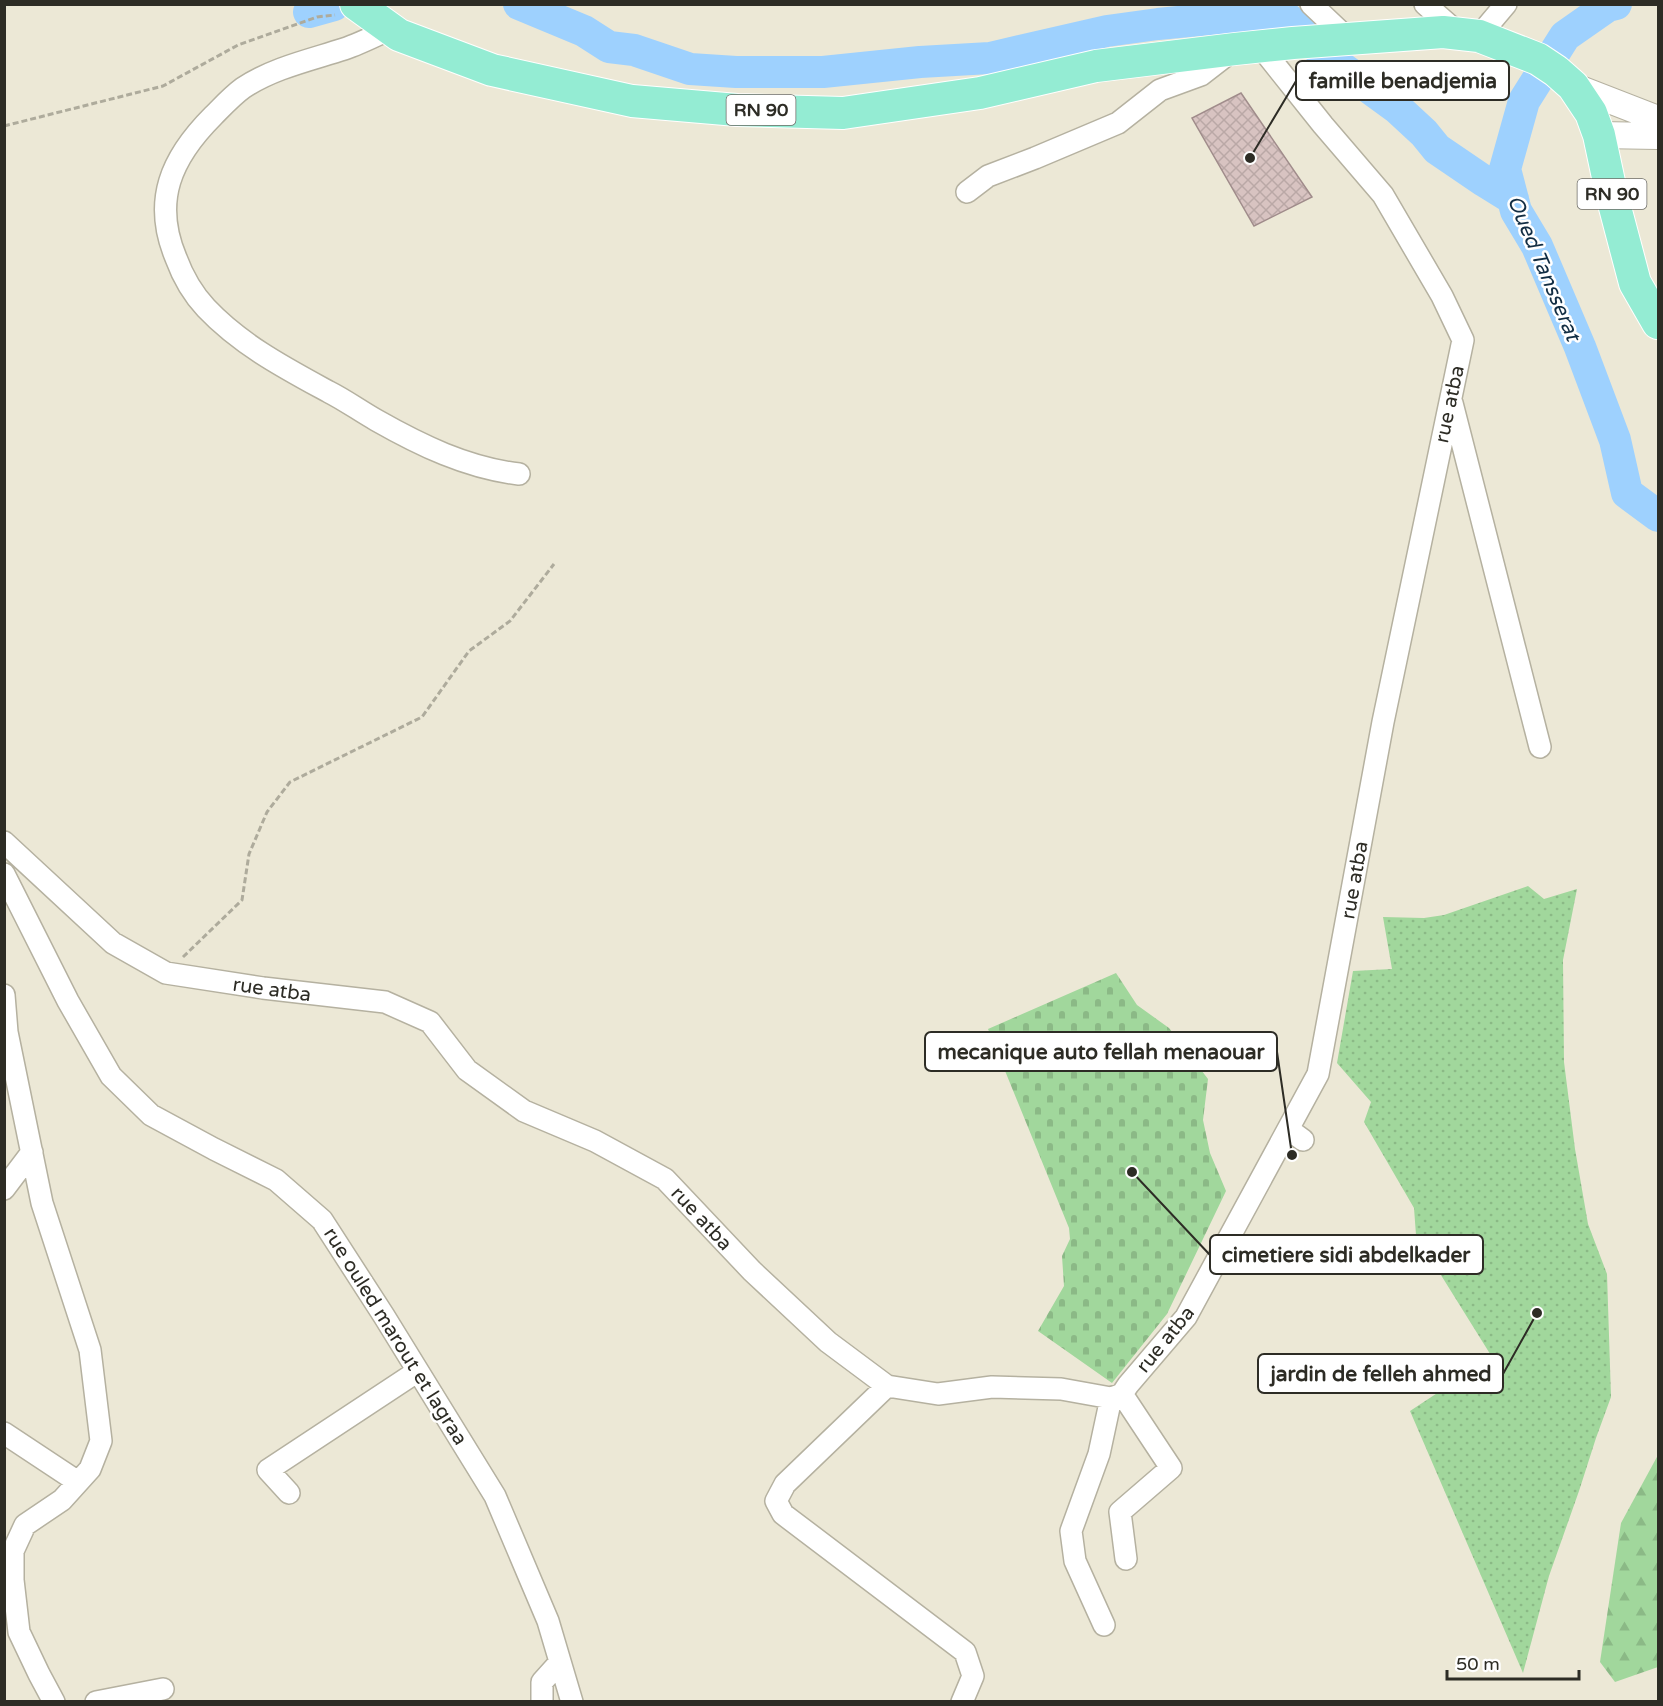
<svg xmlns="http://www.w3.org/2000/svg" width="1663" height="1706" font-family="'Varela Round',sans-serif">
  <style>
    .forest { fill: url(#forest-firs) }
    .cemetery { fill: url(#cemetery-stones) }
    .garden { fill: url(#garden-dots) }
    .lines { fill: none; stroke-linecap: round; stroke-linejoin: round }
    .river { stroke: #9ed1fe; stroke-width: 32 }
    .building { fill: url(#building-cross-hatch); stroke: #a08c8b; stroke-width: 1.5 }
    .minor-casing { stroke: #b5b1a0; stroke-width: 24 }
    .tertiary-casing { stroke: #b5b1a0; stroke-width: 28 }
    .primary-casing { stroke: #fff; stroke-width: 34 }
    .path { stroke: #aeab9c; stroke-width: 3; stroke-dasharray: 6 3; stroke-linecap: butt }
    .minor { stroke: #fff; stroke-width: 21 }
    .tertiary { stroke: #fff; stroke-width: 26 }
    .primary { stroke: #94ecd3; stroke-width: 32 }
    .labels { text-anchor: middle; stroke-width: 5; stroke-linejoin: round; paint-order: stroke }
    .shield { fill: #fff; stroke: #6c6b66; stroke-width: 1.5 }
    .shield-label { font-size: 18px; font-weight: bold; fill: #2d2c25 }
    .street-label { font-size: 20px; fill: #2d2c25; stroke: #fff }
    .water-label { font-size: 21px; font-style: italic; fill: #122e44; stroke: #fff }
    .leader { fill: none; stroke: #2d2c25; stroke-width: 2 }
    .callout-dot { fill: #2d2c25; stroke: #fff; stroke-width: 2 }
    .callout { fill: #fff; stroke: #2d2c25; stroke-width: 2 }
    .callout-label { font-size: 21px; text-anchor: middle; font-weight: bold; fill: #2d2c25 }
  </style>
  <defs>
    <pattern id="forest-firs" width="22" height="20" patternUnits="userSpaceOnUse" patternTransform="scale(1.5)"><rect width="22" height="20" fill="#a1d79c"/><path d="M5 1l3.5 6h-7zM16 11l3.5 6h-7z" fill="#8bb986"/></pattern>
    <pattern id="cemetery-stones" width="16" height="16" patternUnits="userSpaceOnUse" patternTransform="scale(1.5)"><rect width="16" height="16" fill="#a1d79c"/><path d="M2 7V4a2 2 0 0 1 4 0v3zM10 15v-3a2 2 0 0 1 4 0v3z" fill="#8bb986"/></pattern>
    <pattern id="garden-dots" width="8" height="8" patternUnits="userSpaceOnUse" patternTransform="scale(1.5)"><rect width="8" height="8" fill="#a1d79c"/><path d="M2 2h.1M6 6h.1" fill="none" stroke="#8bb986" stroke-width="1.8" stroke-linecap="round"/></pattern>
    <pattern id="building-cross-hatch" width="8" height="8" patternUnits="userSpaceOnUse" patternTransform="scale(1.5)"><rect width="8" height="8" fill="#d8c3c1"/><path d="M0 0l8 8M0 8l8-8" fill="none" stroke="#baa8a6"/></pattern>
  </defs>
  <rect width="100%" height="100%" fill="#ece8d6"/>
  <!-- forest -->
  <path class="forest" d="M1658,1455V1667L1615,1682L1600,1662L1621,1523Z"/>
  <!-- cemetery -->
  <path class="cemetery" d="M1116,973L1137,1005L1169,1028L1208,1079L1203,1120L1210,1153L1226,1191L1167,1314L1112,1383L1038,1331L1064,1286L1062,1256L1070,1239L1069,1228L988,1029Z"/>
  <!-- garden -->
  <path class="garden" d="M1528,886L1544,899L1577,889L1563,960L1564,1062L1575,1149L1588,1224L1607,1274L1611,1397L1596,1438L1579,1491L1549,1576L1523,1673L1410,1411L1492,1357L1416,1235L1414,1208L1364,1122L1371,1102L1337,1063L1353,971L1392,969L1383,917L1424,918L1444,915Z"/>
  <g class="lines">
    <!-- river -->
    <path class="river" d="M519,4L584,31L609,47L634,50L690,69L736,72H823L920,62L990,58L1107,31L1158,24L1241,16L1270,19H1288L1327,57L1397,108L1424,133L1437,149L1484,181L1513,199
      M1616,4L1608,6L1565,36L1524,101L1505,169L1516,211L1537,246L1580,347L1615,440L1627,493L1658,516
      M309,12L334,5"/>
  </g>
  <!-- building -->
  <path class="building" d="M1241,93L1312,197L1254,226L1192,118Z"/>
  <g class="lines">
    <defs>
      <path id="minor" d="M1311,4L1348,39
        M1425,4L1458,33
        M390,29C375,36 359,44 344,49C310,60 273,68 243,88C232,96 222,107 213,116C171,158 152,201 176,258C183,277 192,293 206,308C241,345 285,368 329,392C345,400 360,411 376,420C420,445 467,468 519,474
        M1479,36L1506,4
        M967,192L988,176L1035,158L1118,123L1160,90L1201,75L1232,51
        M1452,403L1540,747
        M4,842L113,943L166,973L263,988L385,1002L430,1022L467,1070L524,1111L595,1141L665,1179L752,1271L828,1342L887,1386L938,1394L992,1387L1061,1389L1111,1398L1122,1394L1128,1385L1186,1317L1318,1074L1383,722L1463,340L1442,296L1383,195L1323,125L1260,46
        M4,874L68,1001L111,1076L151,1115L214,1149L276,1180L322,1220L384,1316L495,1496L548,1621L572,1702
        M4,995L7,1032L42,1203L90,1350L101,1441L90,1469L62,1500L25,1525L13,1551V1580L19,1632L39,1674L54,1702
        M1288,1129L1303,1140
        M4,1189L32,1152
        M887,1386L785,1484L776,1501L783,1514L965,1652L973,1676L962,1702
        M1122,1394L1171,1468L1120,1512L1126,1559
        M4,1433L78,1482
        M289,1493L268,1470L418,1371
        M1104,1625L1075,1561L1071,1531L1099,1454L1111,1398
        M96,1702L163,1689
        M542,1702V1682L560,1662"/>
      <path id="tertiary" d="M1573,86L1658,119
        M1599,135L1658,136"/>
      <path id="primary" d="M356,4L399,35L492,70L632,101L737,110L843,113L980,93L1096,66L1235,49L1293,43L1443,32L1479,36L1538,59L1556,71L1573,86L1591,113L1599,135L1612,196L1635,283L1658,323"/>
    </defs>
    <!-- minor casing -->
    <use href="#minor" class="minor-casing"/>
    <!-- tertiary casing -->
    <use href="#tertiary" class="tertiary-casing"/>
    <!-- primary casing -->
    <use href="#primary" class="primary-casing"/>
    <!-- path -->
    <path class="path" d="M4,126L163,86L238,45L317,17L335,15
      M183,957L242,900L249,854L267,812L290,782L422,717L469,651L510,621L554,564"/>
    <!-- minor -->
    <use href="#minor" class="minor"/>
    <!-- tertiary -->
    <use href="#tertiary" class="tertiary"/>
    <!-- primary -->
    <use href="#primary" class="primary"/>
  </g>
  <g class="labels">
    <!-- shield labels -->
    <g class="shield">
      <rect x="726.5" y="95" width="69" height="30" rx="4.5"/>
      <rect x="1577.5" y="179" width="69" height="30" rx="4.5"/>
    </g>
    <g class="shield-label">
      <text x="761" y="116">RN 90</text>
      <text x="1612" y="200">RN 90</text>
    </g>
    <!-- street labels -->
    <g class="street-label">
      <text transform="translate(1449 404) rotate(-78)" y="7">rue atba</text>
      <text transform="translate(1354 880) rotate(-80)" y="7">rue atba</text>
      <text transform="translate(272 989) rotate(8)" y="7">rue atba</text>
      <text transform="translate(702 1218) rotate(47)" y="7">rue atba</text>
      <text transform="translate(396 1336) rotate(58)" y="7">rue ouled marout et lagraa</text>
      <text transform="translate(1165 1339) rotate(-51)" y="7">rue atba</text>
    </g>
    <!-- water labels -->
    <g class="water-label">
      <text transform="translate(1544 268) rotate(67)" y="7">Oued Tansserat</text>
    </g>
  </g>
  <!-- callouts -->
  <path class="leader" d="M1250 158L1296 81M1292 1155L1277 1052M1132 1172L1210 1255M1537 1313L1503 1374"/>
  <g class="callout-dot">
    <circle cx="1250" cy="158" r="6"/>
    <circle cx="1292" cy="1155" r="6"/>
    <circle cx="1132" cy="1172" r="6"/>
    <circle cx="1537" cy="1313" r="6"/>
  </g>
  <g class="callout">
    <rect x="1296" y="61" width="213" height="39" rx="6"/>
    <rect x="925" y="1032" width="352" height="39" rx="6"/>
    <rect x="1210" y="1235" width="273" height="39" rx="6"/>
    <rect x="1258" y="1354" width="245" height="39" rx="6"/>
  </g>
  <g class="callout-label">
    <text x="1403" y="88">famille benadjemia</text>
    <text x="1101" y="1059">mecanique auto fellah menaouar</text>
    <text x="1346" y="1262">cimetiere sidi abdelkader</text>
    <text x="1381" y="1381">jardin de felleh ahmed</text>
  </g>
  <!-- border -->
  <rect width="1663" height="1706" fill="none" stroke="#2d2c25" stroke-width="12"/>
  <!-- scale -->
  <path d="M1447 1670v9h132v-9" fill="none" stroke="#2d2c25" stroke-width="3"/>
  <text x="1456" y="1670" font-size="18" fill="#2d2c25" stroke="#ffffff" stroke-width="4.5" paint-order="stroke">50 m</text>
</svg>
